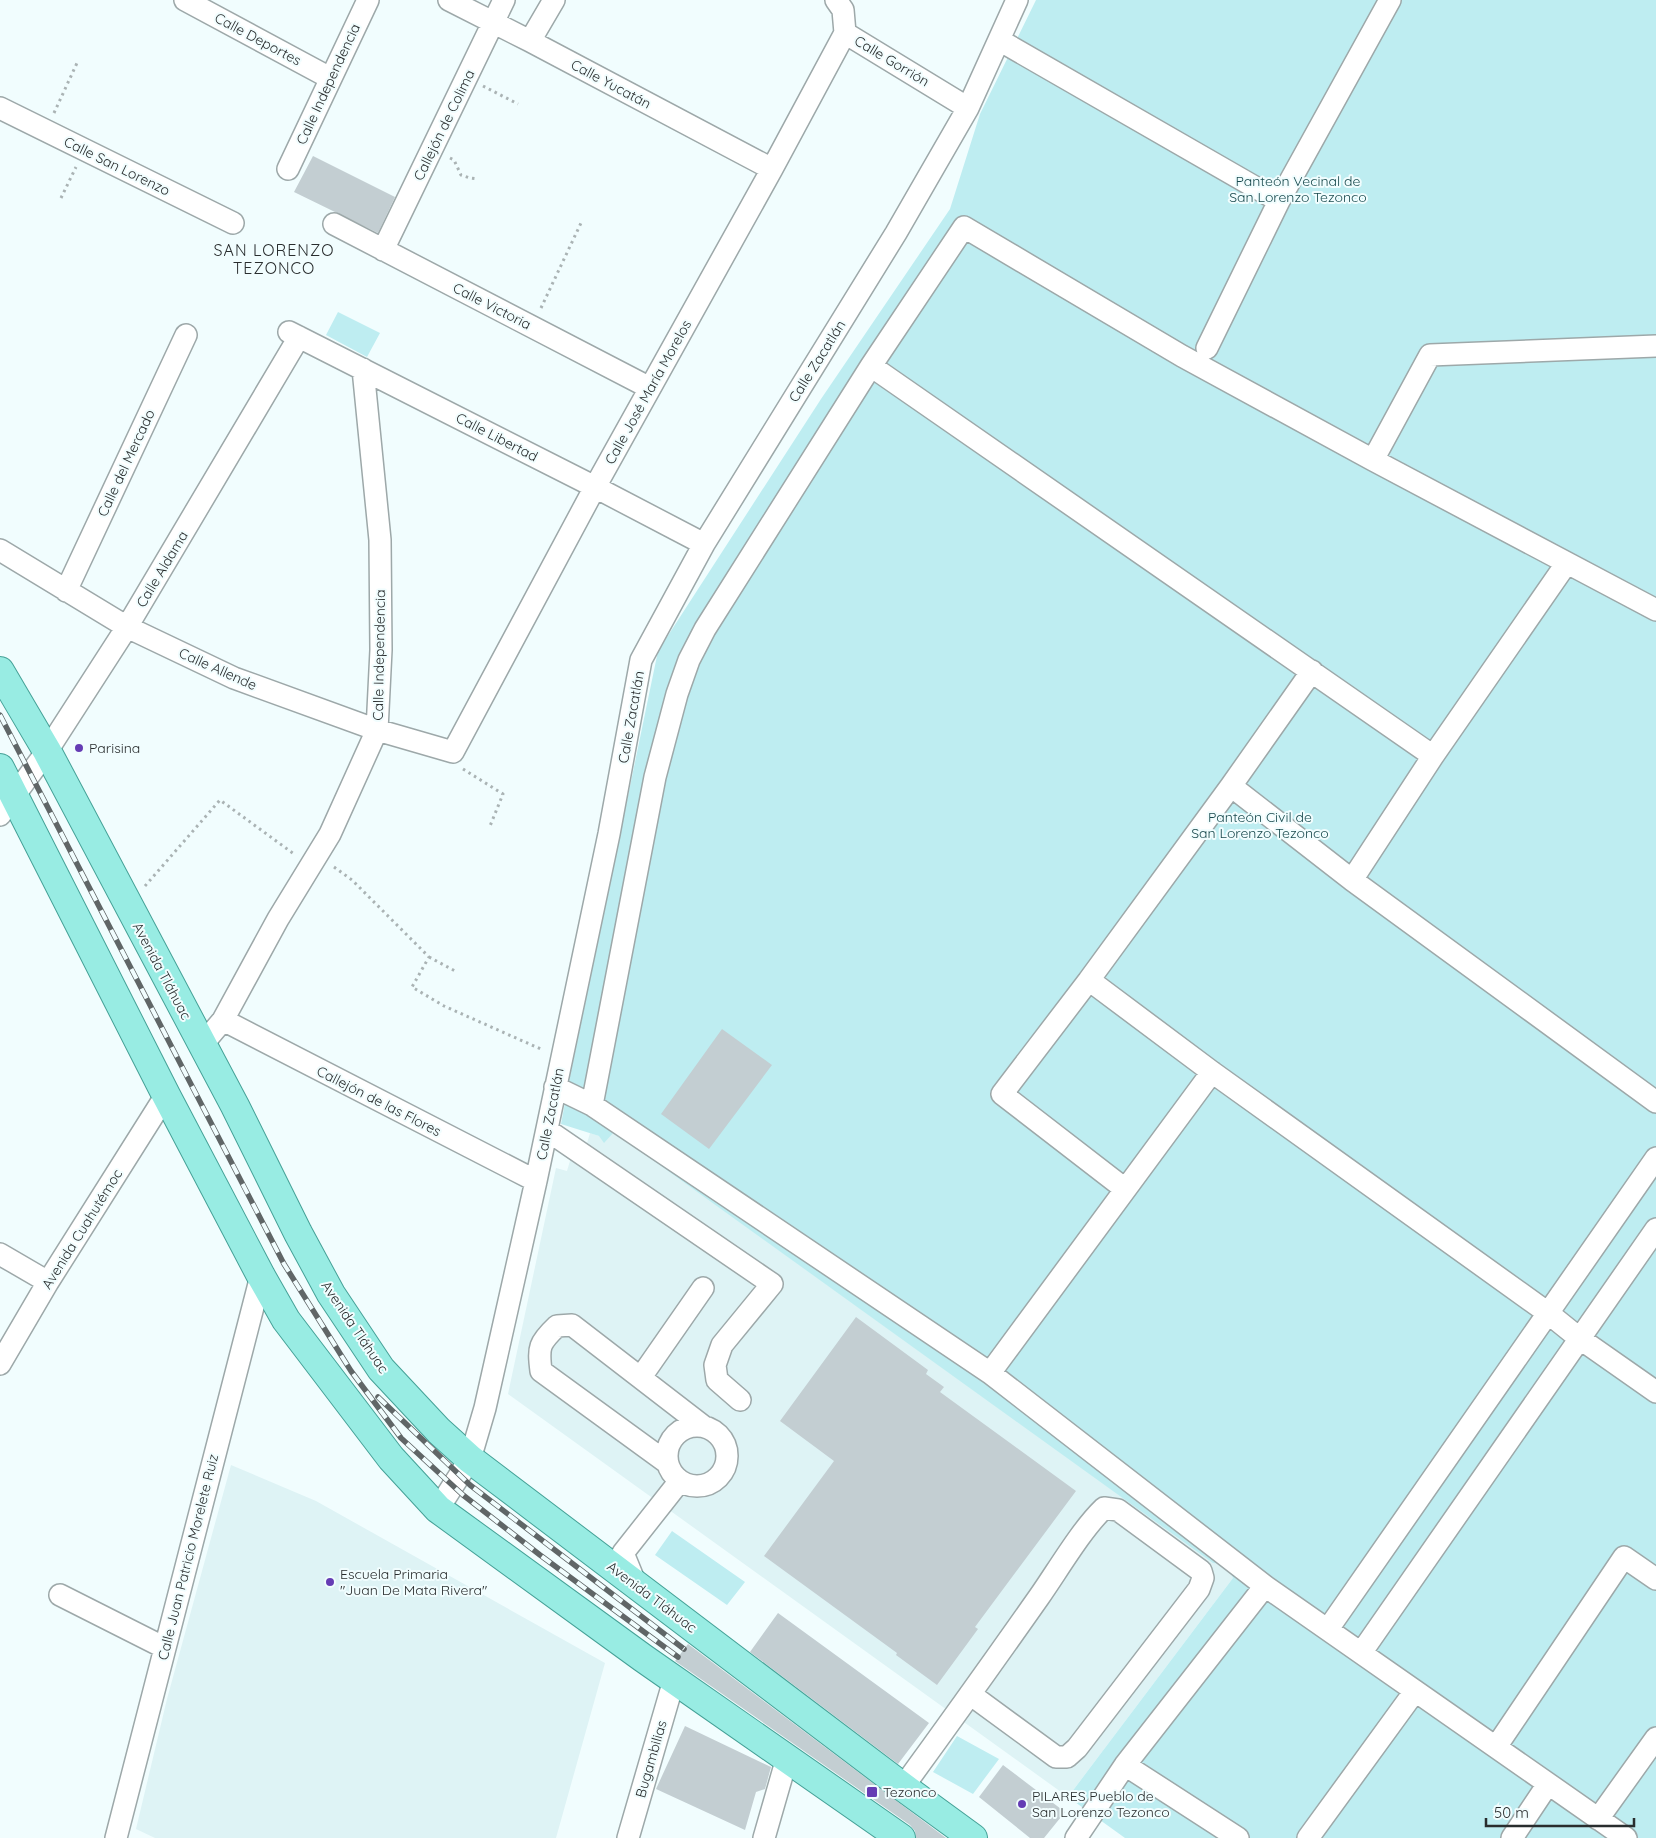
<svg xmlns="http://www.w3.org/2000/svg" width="1656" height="1838" font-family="Quicksand,sans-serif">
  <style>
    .built { fill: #def3f5 }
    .green { fill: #beedf1 }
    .building { fill: #c3ced2 }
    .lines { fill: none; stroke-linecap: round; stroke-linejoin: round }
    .minor-casing { stroke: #9da8a9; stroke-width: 24 }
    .major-casing { stroke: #45a197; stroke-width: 30 }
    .path { stroke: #aab3b4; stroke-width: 3; stroke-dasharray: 2.5 4; stroke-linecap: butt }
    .minor { stroke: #fff; stroke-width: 21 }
    .major { stroke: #98ece3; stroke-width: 28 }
    .rail-casing { stroke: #606667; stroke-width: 5.5 }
    .rail { stroke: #f1fdfe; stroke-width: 4; stroke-dasharray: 11; stroke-linecap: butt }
    .poi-dot { fill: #653cb4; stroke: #f1fdfe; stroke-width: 2 }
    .labels { text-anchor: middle; stroke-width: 4; stroke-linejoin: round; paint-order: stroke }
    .street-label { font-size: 14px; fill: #292d2e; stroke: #f1fdfe }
    .park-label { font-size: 14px; fill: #18494d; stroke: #f1fdfe }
    .poi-label { font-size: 14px; fill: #292d2e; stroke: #f1fdfe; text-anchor: start }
    .quarter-label { font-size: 16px; letter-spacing: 1px; fill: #292d2e; stroke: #f1fdfe }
  </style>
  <rect width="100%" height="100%" fill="#f1fdfe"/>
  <!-- built -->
  <path class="built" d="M613,1131L1213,1562L1218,1563L1231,1571L1233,1578L1068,1797L508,1394L556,1168L567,1171L572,1154L583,1157L590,1133L599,1136Z
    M231,1465L316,1501L605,1663L556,1838H155L136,1829L167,1699Z"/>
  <!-- green -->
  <path class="green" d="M1036,0H1656V1838H1125L1068,1797L1233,1578C1230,1569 1222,1563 1213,1563L614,1132L604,1143L599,1136L561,1124L570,1076L658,651L821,399L950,209L980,114Z
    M338,312L380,333L367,357L326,335Z
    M672,1531L745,1582L727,1605L655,1555Z
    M957,1736L999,1759L973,1794L933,1772Z"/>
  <!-- building -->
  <path class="building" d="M313,156L395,197L378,233L294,192Z
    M722,1029L772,1065L709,1149L661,1114Z
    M856,1317L928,1370L926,1374L944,1387L940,1392L1076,1491L975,1627L978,1629L937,1685L896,1655L897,1653L764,1556L834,1461L780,1421Z
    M778,1613L929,1723L898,1764L750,1652Z
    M688,1644L894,1799L946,1838H916L915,1831L910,1825L675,1661Z
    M685,1726L771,1767L765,1789L756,1792L745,1830L656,1789Z
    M1003,1765L1065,1812L1044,1838H1030L979,1797Z"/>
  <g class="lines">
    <defs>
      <path id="minor" d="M185,0L330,78
        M449,0L530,41L772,169
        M836,0L843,10L845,33L968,108
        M999,40L1279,201
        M530,41L554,0
        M0,108L233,223
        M288,169L368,0
        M334,224L650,388
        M383,250L504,0
        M289,332L595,487L704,544
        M1207,348L1279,201L1390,0
        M871,366L1433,756
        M1373,460L1430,355L1656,346
        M0,550L127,627L234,678L377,730L453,752L595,487L772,169L845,33
        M1566,564L1433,756L1352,880L1656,1102
        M66,591L186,335
        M1312,671L1231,786L1089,980L1212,1072L1548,1313L1579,1338L1656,1392
        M1231,786L1352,880
        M0,815L47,751L127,627L299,337
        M1089,980L1002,1094L1125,1189
        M223,1020L536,1181
        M201,1046L223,1020L278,919L330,834L377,730L381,650L380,540L363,369
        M555,1087L592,1105L990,1373L1265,1586L1626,1838
        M592,1105L655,777L677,694L689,660L705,629L871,366L964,227L1182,356L1373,460L1656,610
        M547,1130L772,1284L722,1345L715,1365L717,1380L740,1400
        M0,1254L48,1282
        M0,1364L48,1282L166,1095
        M990,1373L1212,1072
        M641,1377L703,1288
        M667 1456a30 30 0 1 1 60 0a30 30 0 1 1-60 0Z
        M666,1462L541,1371C538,1347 539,1343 557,1326L572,1325L703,1426
        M438,1509L470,1459L485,1408L536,1181L609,834L641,660L704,544L896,233L968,108L1017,0
        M636,1585L623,1553L679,1482
        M60,1595L165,1648
        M1328,1629L1656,1158
        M1361,1653L1656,1229
        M1496,1747L1624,1557L1656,1579
        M1125,1765L1238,1838
        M903,1787C949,1724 994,1661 1039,1597C1058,1570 1081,1530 1104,1508L1118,1510L1201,1571L1203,1578L1199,1589L1077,1748L1067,1757H1056L970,1694
        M1598,1819L1656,1738
        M116,1838L261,1276
        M628,1838L674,1680
        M764,1838L787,1758
        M1076,1838L1125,1765L1265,1586
        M1308,1838L1415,1691
        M1512,1838L1548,1784"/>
      <path id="major" d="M0,671L47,751L235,1106L298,1233L331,1294L381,1369L439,1431L470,1459L903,1787L973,1838
        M0,768L166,1095L261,1276L286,1320L391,1458L438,1509L643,1658L901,1838"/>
    </defs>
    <!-- minor casing -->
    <use href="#minor" class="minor-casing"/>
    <!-- major casing -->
    <use href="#major" class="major-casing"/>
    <!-- path -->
    <path class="path" d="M483,86L518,104
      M54,113L77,63
      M450,158L454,160L461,175L470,178L478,179
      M61,198L76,167
      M541,308L581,223
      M463,769L503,794L490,826
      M334,867L352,880L429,957L412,987L444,1006L543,1050
      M145,886L220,800L294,854
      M429,957L457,972"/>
    <!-- minor -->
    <use href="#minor" class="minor"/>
    <!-- major -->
    <use href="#major" class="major"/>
    <defs>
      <path id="rail" d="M0,715L284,1264L351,1371L401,1438L463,1495L540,1555L678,1657
        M378,1397L470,1485L684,1649"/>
    </defs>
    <!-- rail casing -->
    <use href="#rail" class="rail-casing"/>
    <!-- rail -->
    <use href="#rail" class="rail"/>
  </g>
  <!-- markers -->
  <g class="poi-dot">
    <circle cx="79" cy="748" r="5"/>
    <circle cx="330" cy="1582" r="5"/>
    <rect x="866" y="1786" width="12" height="12" rx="2.5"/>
    <circle cx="1022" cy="1804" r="5"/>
  </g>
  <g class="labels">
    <!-- street labels -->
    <g class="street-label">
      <text transform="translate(258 39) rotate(28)" y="5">Calle Deportes</text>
      <text transform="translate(892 61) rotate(31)" y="5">Calle Gorrión</text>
      <text transform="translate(328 84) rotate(-65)" y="5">Calle Independencia</text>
      <text transform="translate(611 84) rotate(28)" y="5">Calle Yucatán</text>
      <text transform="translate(444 125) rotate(-64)" y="5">Callejón de Colima</text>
      <text transform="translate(117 166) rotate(26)" y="5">Calle San Lorenzo</text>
      <text transform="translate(492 306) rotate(27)" y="5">Calle Victoria</text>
      <text transform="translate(817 361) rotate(-58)" y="5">Calle Zacatlán</text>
      <text transform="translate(648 392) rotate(-61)" y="5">Calle José María Morelos</text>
      <text transform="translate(497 437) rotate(27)" y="5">Calle Libertad</text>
      <text transform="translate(126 463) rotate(-65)" y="5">Calle del Mercado</text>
      <text transform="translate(162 569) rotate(-59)" y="5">Calle Aldama</text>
      <text transform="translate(379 655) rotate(-89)" y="5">Calle Independencia</text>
      <text transform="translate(218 669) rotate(24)" y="5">Calle Allende</text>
      <text transform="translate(631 717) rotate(-80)" y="5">Calle Zacatlán</text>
      <text transform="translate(162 971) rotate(62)" y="5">Avenida Tláhuac</text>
      <text transform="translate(379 1101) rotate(27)" y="5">Callejón de las Flores</text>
      <text transform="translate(550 1114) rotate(-79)" y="5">Calle Zacatlán</text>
      <text transform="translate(82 1229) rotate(-58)" y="5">Avenida Cuahutémoc</text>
      <text transform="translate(355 1327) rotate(56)" y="5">Avenida Tláhuac</text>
      <text transform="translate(188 1557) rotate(-76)" y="5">Calle Juan Patricio Morelete Ruiz</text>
      <text transform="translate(652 1597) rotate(37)" y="5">Avenida Tláhuac</text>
      <text transform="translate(651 1759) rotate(-74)" y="5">Bugambilias</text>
    </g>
    <!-- park labels -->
    <g class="park-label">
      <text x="1298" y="186">Panteón Vecinal de<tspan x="1298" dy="16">San Lorenzo Tezonco</tspan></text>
      <text x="1260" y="822">Panteón Civil de<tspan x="1260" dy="16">San Lorenzo Tezonco</tspan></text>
    </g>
    <!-- poi labels -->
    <g class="poi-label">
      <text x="89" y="753">Parisina</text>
      <text x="340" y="1579">Escuela Primaria<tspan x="340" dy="16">"Juan De Mata Rivera"</tspan></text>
      <text x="883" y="1797">Tezonco</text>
      <text x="1032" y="1801">PILARES Pueblo de<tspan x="1032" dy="16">San Lorenzo Tezonco</tspan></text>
    </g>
    <!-- quarter labels -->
    <g class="quarter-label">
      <text x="274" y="256">SAN LORENZO<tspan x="274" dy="18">TEZONCO</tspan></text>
    </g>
  </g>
  <!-- scale -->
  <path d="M1486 1818v8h148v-8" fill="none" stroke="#292d2e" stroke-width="2.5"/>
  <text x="1494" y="1818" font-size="15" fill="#292d2e" stroke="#f1fdfe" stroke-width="4" paint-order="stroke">50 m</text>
</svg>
